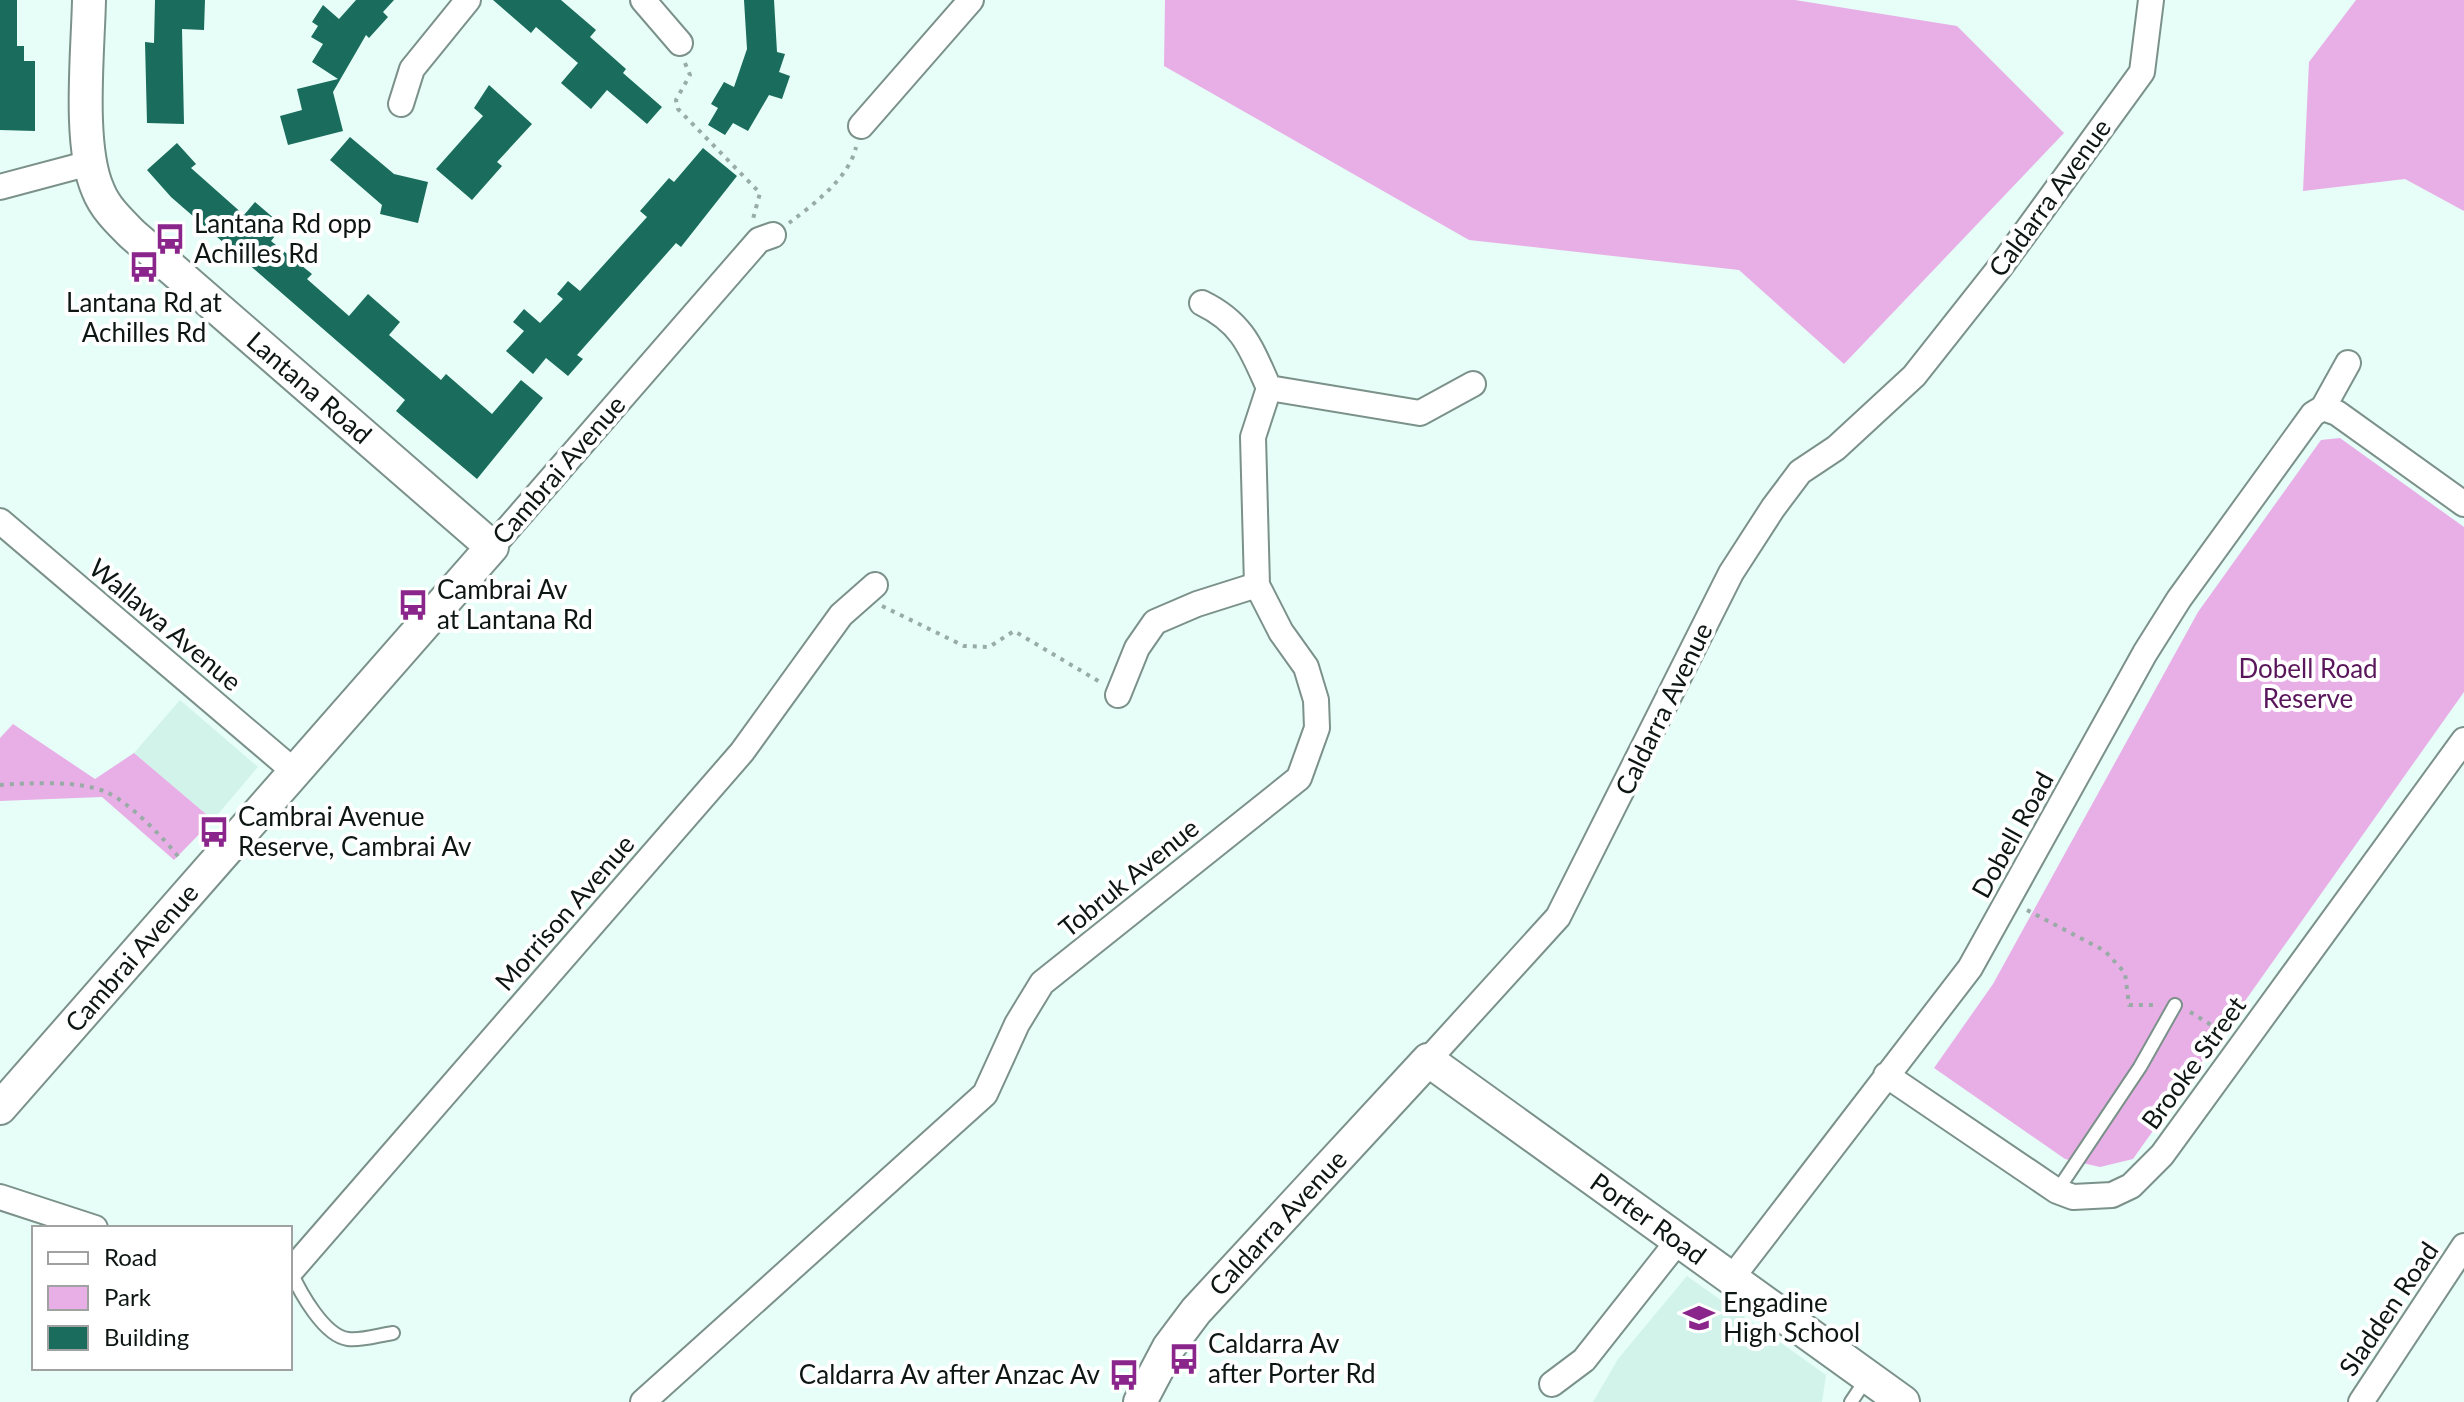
<svg xmlns="http://www.w3.org/2000/svg" width="2464" height="1402" font-family="Lato,sans-serif">
  <style>
    .built { fill: #d2f3ea }
    .green { fill: #e8afe7 }
    .building { fill: #1a6c5c }
    .lines { fill: none; stroke-linecap: round; stroke-linejoin: round }
    .lane-casing { stroke: #7b918a; stroke-width: 16 }
    .street-casing { stroke: #7b918a; stroke-width: 28 }
    .secondary-casing { stroke: #7b918a; stroke-width: 36 }
    .path { stroke: #99aba6; stroke-width: 4; stroke-dasharray: 4 6; stroke-linecap: butt }
    .lane { stroke: #fff; stroke-width: 12 }
    .street { stroke: #fff; stroke-width: 24 }
    .secondary { stroke: #fff; stroke-width: 32 }
    .labels { text-anchor: middle; stroke-width: 8; stroke-linejoin: round; paint-order: stroke }
    .street-label { font-size: 26px; fill: #0e1614; stroke: #fff }
    .poi-label { font-size: 26px; fill: #0e1614; stroke: #fff; text-anchor: start }
    .park-label { font-size: 26px; fill: #5a165b; stroke: #fff }
  </style>
  <rect width="100%" height="100%" fill="#e6fef7"/>
  <!-- built -->
  <path class="built" d="M180,700L258,767L213,820L134,753Z
    M1687,1276L1826,1375L1822,1402H1593L1618,1359Z"/>
  <!-- green -->
  <path class="green" d="M1165,0H1795L1957,26L2064,133L1844,364L1739,270L1469,240L1164,66Z
    M2356,0H2464V211L2405,179L2303,191L2309,62Z
    M2340,438L2464,527V692L2133,1159L2100,1167L2065,1159L1934,1068L1993,984L2198,612L2321,440Z
    M13,724L95,779L134,753L213,820L174,860L102,797L0,801V738Z"/>
  <!-- building -->
  <path class="building" d="M0,0H17V46H24V61H35V131L0,130Z
    M155,0H205L204,30L182,29L184,124L147,123L145,42L154,43Z
    M356,0H394L383,12L388,17L369,38L366,35L333,92L343,131L288,145L280,116L302,110L297,89L338,79L312,62L323,44L311,37L318,26L312,22L323,5L339,19Z
    M493,0H561L596,30L590,37L626,69L623,73L662,107L647,124L607,90L591,109L561,83L578,63L536,27L531,33Z
    M744,0H774L777,52L785,54L779,72L790,76L782,99L769,95L748,131L733,123L725,135L708,125L718,108L711,104L724,82L734,87L747,49Z
    M489,85L532,124L497,162L502,166L472,200L436,169L483,116L474,108Z
    M350,137L394,174L428,182L418,223L380,214L382,205L330,160Z
    M177,143L196,164L191,168L244,215L255,202L283,226L271,241L312,274L307,279L349,316L368,294L400,322L389,335L441,380L446,374L492,414L521,380L543,398L477,479L396,411L405,400L171,197L147,170Z
    M703,148L737,176L681,247L676,243L577,355L583,359L568,376L546,358L533,374L506,351L524,331L513,322L524,309L540,323L563,299L557,294L568,281L580,291L647,217L640,211L669,178L674,182Z"/>
  <g class="lines">
    <defs>
      <path id="lane" d="M2057,1191L2140,1067L2175,1005
        M291,1272C300,1292 324,1336 348,1339C361,1341 379,1335 393,1333
        M1851,1402L1867,1378"/>
      <path id="street" d="M643,0L680,43
        M401,104L412,69L468,0
        M861,126L971,0
        M0,187L90,163
        M1269,388L1420,413L1473,384
        M2323,408L2348,363
        M0,521L295,772
        M492,547L759,240L773,235
        M1118,695L1137,648L1155,622L1197,604L1257,585
        M1428,1060L1558,917L1731,573L1773,508L1800,472L1836,448L1914,376L2001,266L2142,72L2151,0
        M1886,1075L2057,1191L2073,1197L2112,1195L2131,1186L2162,1155L2464,740
        M0,1197L95,1228
        M290,1272L742,752L841,615L875,585
        M1731,1279L1970,968L2145,653L2179,599L2313,414L2323,408L2337,413L2464,504
        M1552,1384L1584,1360L1678,1241
        M643,1402L985,1094L1017,1024L1042,983L1299,778L1317,728L1316,700L1306,667L1281,632L1257,585L1253,437L1269,388C1251,348 1243,323 1202,303
        M2361,1402L2464,1246"/>
      <path id="secondary" d="M0,1108L492,547L132,234C119,221 105,208 98,190C78,145 88,51 89,0
        M1140,1402L1169,1347L1196,1311L1428,1060L1903,1402"/>
    </defs>
    <!-- lane casing -->
    <use href="#lane" class="lane-casing"/>
    <!-- street casing -->
    <use href="#street" class="street-casing"/>
    <!-- secondary casing -->
    <use href="#secondary" class="secondary-casing"/>
    <!-- path -->
    <path class="path" d="M685,63L690,75L676,100L678,109L760,193L753,219
      M789,223C814,204 849,178 856,147
      M882,606L964,646L989,647L1014,631L1100,682
      M0,785C28,783 80,780 106,792C128,801 166,840 180,859
      M2027,910L2105,951L2125,973L2129,1005H2159
      M2190,1012L2223,1032"/>
    <!-- lane -->
    <use href="#lane" class="lane"/>
    <!-- street -->
    <use href="#street" class="street"/>
    <!-- secondary -->
    <use href="#secondary" class="secondary"/>
  </g>
  <!-- icons -->
  <defs>
    <symbol id="bus-bare" viewBox="-9 -9 18 18"><path d="M-5-6H5V4H4V6H2V4H-2V6H-4V4H-5ZM-3.5-4V0h7V-4ZM-3.5 1.2v1.5H-2V1.2ZM2 1.2v1.5H3.5V1.2Z" fill="#8a258c" stroke="#fff" stroke-width="2.5" paint-order="stroke"/></symbol>
    <symbol id="school-bare" viewBox="-9 -9 18 18"><path d="M0-5L7-2L0 1L-7-2ZM-4 1L0 2.5L4 1V4Q0 6-4 4Z" fill="#8a258c" stroke="#fff" stroke-width="2.5" paint-order="stroke"/></symbol>
  </defs>
  <g fill-rule="evenodd">
    <use href="#bus-bare" x="148" y="217" width="44" height="44"/>
    <use href="#bus-bare" x="122" y="245" width="44" height="44"/>
    <use href="#bus-bare" x="391" y="583" width="44" height="44"/>
    <use href="#bus-bare" x="192" y="810" width="44" height="44"/>
    <use href="#school-bare" x="1677" y="1296" width="44" height="44"/>
    <use href="#bus-bare" x="1162" y="1337" width="44" height="44"/>
    <use href="#bus-bare" x="1102" y="1353" width="44" height="44"/>
  </g>
  <g class="labels">
    <!-- street labels -->
    <g class="street-label">
      <text transform="translate(2050 198) rotate(-54)" y="9">Caldarra Avenue</text>
      <text transform="translate(309 388) rotate(41)" y="9">Lantana Road</text>
      <text transform="translate(559 470) rotate(-49)" y="9">Cambrai Avenue</text>
      <text transform="translate(165 625) rotate(40)" y="9">Wallawa Avenue</text>
      <text transform="translate(1664 709) rotate(-64)" y="9">Caldarra Avenue</text>
      <text transform="translate(2013 835) rotate(-61)" y="9">Dobell Road</text>
      <text transform="translate(1129 878) rotate(-39)" y="9">Tobruk Avenue</text>
      <text transform="translate(565 913) rotate(-49)" y="9">Morrison Avenue</text>
      <text transform="translate(132 958) rotate(-49)" y="9">Cambrai Avenue</text>
      <text transform="translate(2194 1063) rotate(-54)" y="9">Brooke Street</text>
      <text transform="translate(1648 1219) rotate(36)" y="9">Porter Road</text>
      <text transform="translate(1278 1223) rotate(-47)" y="9">Caldarra Avenue</text>
      <text transform="translate(2389 1309) rotate(-56)" y="9">Sladden Road</text>
    </g>
    <!-- poi labels -->
    <g class="poi-label">
      <text x="194" y="233">Lantana Rd opp<tspan x="194" dy="30">Achilles Rd</tspan></text>
      <text x="144" y="312" text-anchor="middle">Lantana Rd at<tspan x="144" dy="30">Achilles Rd</tspan></text>
      <text x="437" y="599">Cambrai Av<tspan x="437" dy="30">at Lantana Rd</tspan></text>
      <text x="238" y="826">Cambrai Avenue<tspan x="238" dy="30">Reserve, Cambrai Av</tspan></text>
      <text x="1723" y="1312">Engadine<tspan x="1723" dy="30">High School</tspan></text>
      <text x="1208" y="1353">Caldarra Av<tspan x="1208" dy="30">after Porter Rd</tspan></text>
      <text x="1100" y="1384" text-anchor="end">Caldarra Av after Anzac Av</text>
    </g>
    <!-- park labels -->
    <g class="park-label">
      <text x="2308" y="678">Dobell Road<tspan x="2308" dy="30">Reserve</tspan></text>
    </g>
  </g>
  <!-- legend -->
  <rect x="32" y="1226" width="260" height="144" fill="#ffffff" stroke="#9fa2a1" stroke-width="2"/>
  <rect x="48" y="1252" width="40" height="12" fill="#ffffff" stroke="#9fa2a1" stroke-width="2"/>
  <text x="104" y="1266" font-size="24" fill="#0e1614">Road</text>
  <rect x="48" y="1286" width="40" height="24" fill="#e8afe7" stroke="#9fa2a1" stroke-width="2"/>
  <text x="104" y="1306" font-size="24" fill="#0e1614">Park</text>
  <rect x="48" y="1326" width="40" height="24" fill="#1a6c5c" stroke="#9fa2a1" stroke-width="2"/>
  <text x="104" y="1346" font-size="24" fill="#0e1614">Building</text>
</svg>
